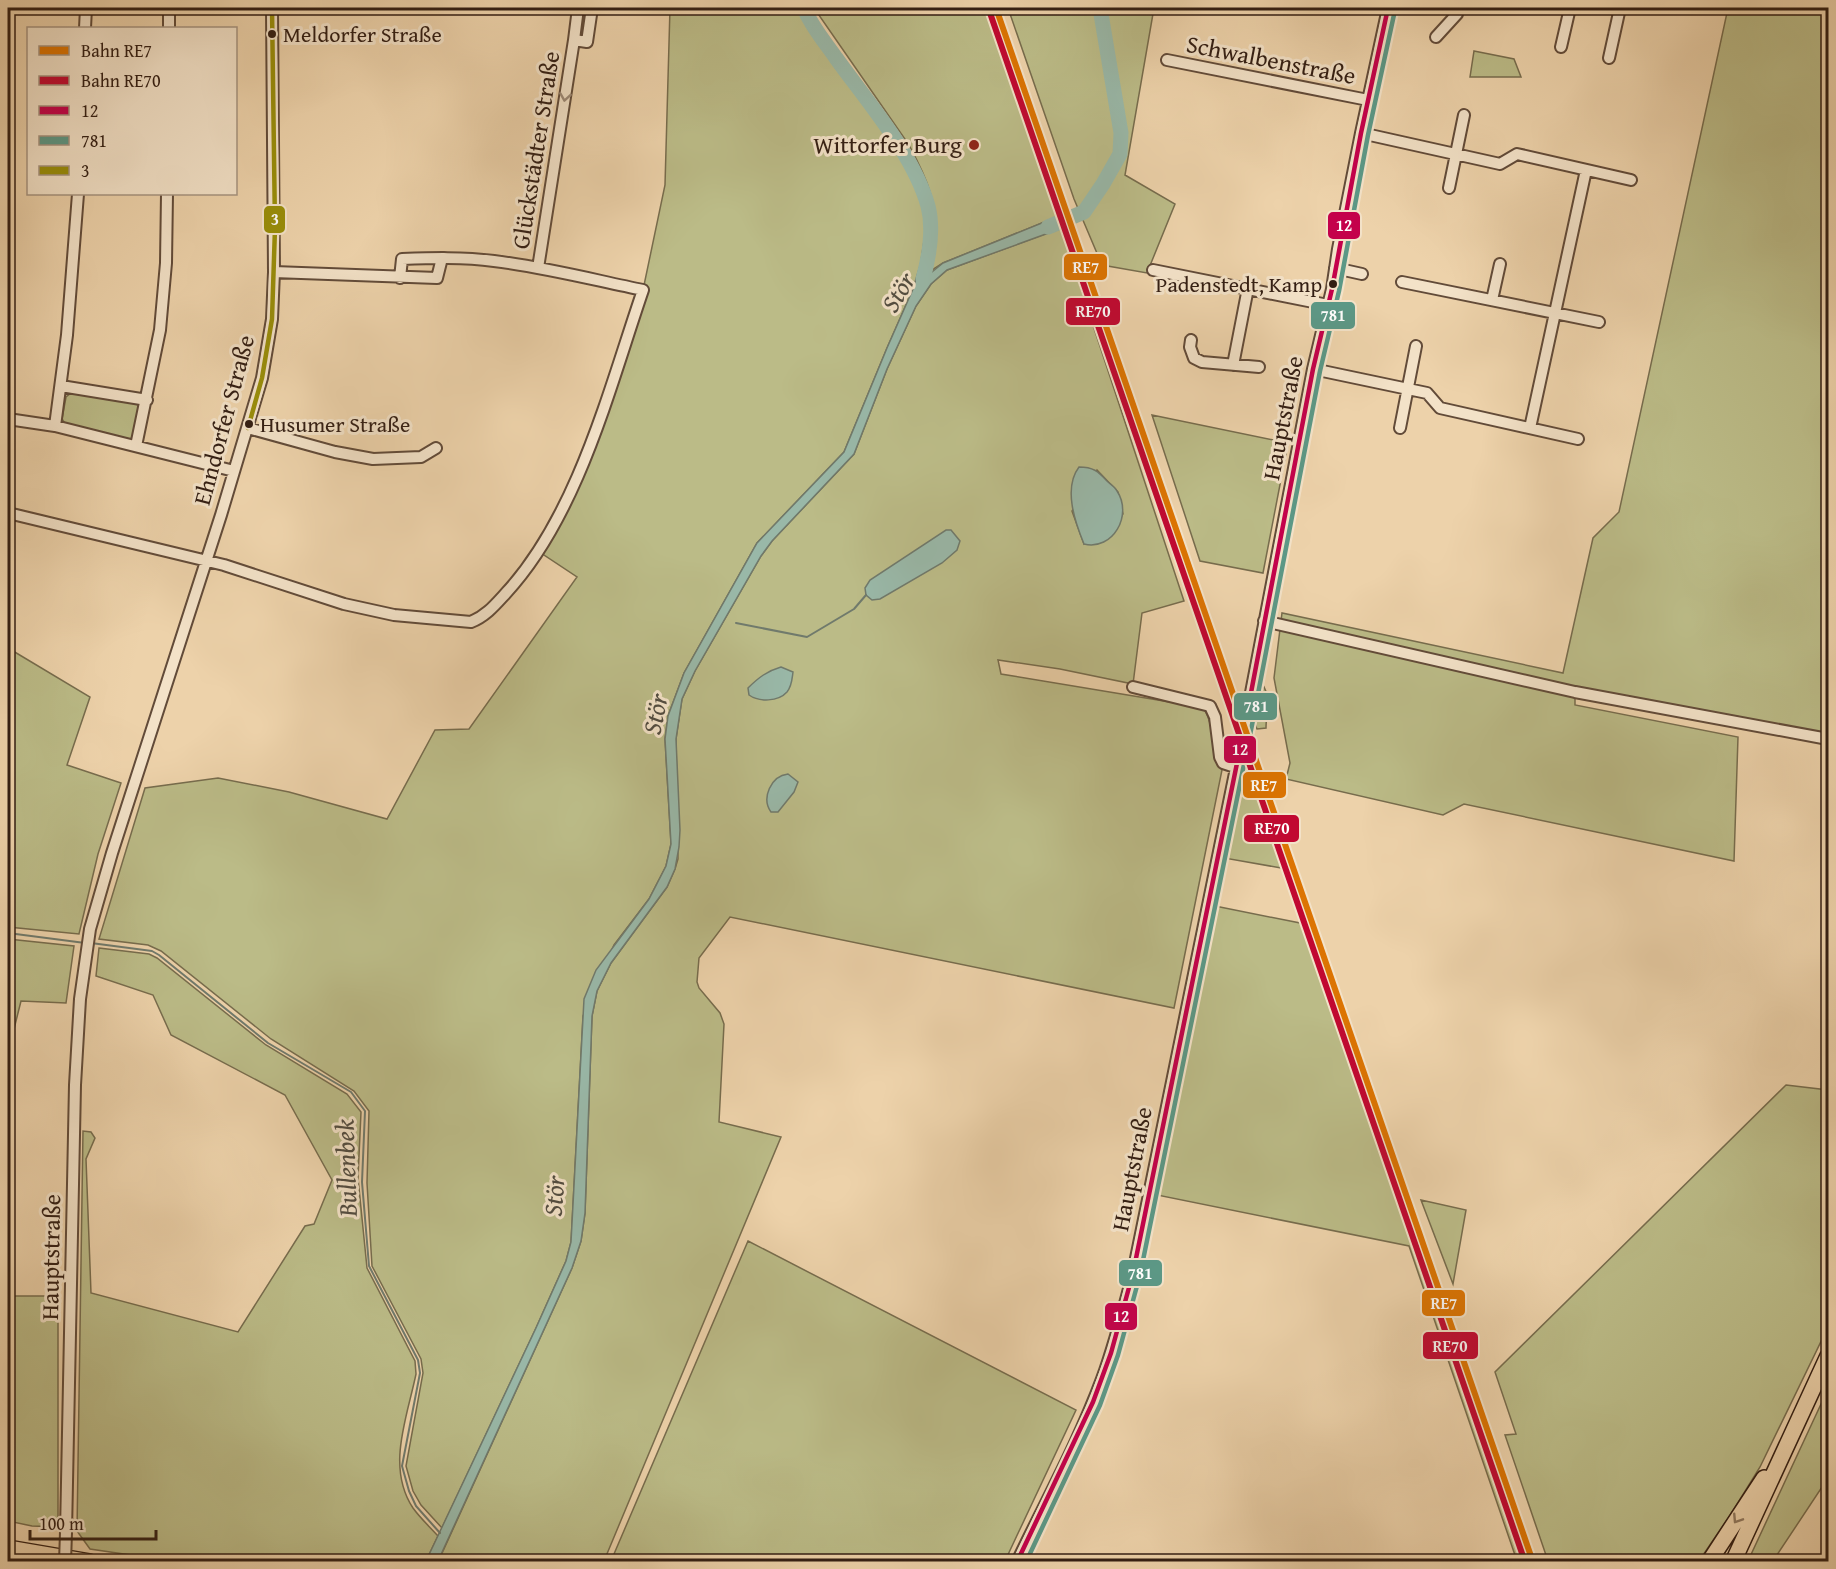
<svg xmlns="http://www.w3.org/2000/svg" width="1836" height="1569" font-family="'Gentium Book Plus',serif">
  <style>
    .green { fill: #bbbb87; stroke: #776c4d; stroke-width: 1.5; fill-rule: evenodd }
    .water { fill: #99b8a8; stroke: #707a6c; stroke-width: 1.5 }
    .lines { fill: none; stroke-linecap: round; stroke-linejoin: round }
    .stream { stroke: #707a6c; stroke-width: 2 }
    .river { stroke: #99b8a8; stroke-width: 15 }
    .minor-casing { stroke: #624b39; stroke-width: 14 }
    .highway-casing { stroke: #331e13; stroke-width: 18 }
    .minor { stroke: #f3e2c8; stroke-width: 10 }
    .highway { stroke: #edd2aa; stroke-width: 15 }
    .minor-bridge-casing { stroke: #624b39; stroke-width: 14; stroke-linecap: butt }
    .minor-bridge { stroke: #f3e2c8; stroke-width: 10 }
    .bus-1-casing { stroke: #f3e2c8; stroke-width: 9 }
    .bus-2-casing { stroke: #f3e2c8; stroke-width: 9 }
    .bus-3-casing { stroke: #f3e2c8; stroke-width: 9 }
    .bus-1 { stroke: #c4014b; stroke-width: 4.5 }
    .bus-2 { stroke: #5c9886; stroke-width: 4.5 }
    .bus-3 { stroke: #998e0a; stroke-width: 4.5 }
    .rail-1-casing { stroke: #f3e2c8; stroke-width: 10 }
    .rail-2-casing { stroke: #f3e2c8; stroke-width: 10 }
    .rail-1 { stroke: #dc7402; stroke-width: 6 }
    .rail-2 { stroke: #c10831; stroke-width: 6 }
    .oneway { stroke: #9d8a77 }
    .oneway2 { stroke: #90785e }
    .bus-dot { fill: #331e13; stroke: #f3e2c8; stroke-width: 2 }
    .poi-dot { fill: #8f2418; stroke: #f3e2c8; stroke-width: 2 }
    .labels { text-anchor: middle; stroke-width: 6; stroke-linejoin: round; paint-order: stroke }
    .bus-label { font-size: 22px; fill: #331e13; stroke: #f3e2c8; text-anchor: start }
    .street-label { font-size: 24px; fill: #331e13; stroke: #f3e2c8 }
    .poi-label { font-size: 24px; fill: #331e13; stroke: #f3e2c8; text-anchor: end }
    .water-label { font-size: 26px; font-style: italic; fill: #524c40; stroke: #f3e2c8 }
    .line-badge { stroke: #f3e2c8; stroke-width: 2 }
    .badge-label { font-size: 16px; text-anchor: middle; font-weight: bold; fill: #fff }
  </style>
  <rect width="100%" height="100%" fill="#edd2aa"/>
  <filter id="stains"><feTurbulence type="fractalNoise" baseFrequency=".00333" numOctaves="4"/><feColorMatrix values="0 0 0 0 .2 0 0 0 0 .09 0 0 0 0 .02 0 0 0 .5 -.17"/></filter>
  <radialGradient id="worn" r=".72"><stop offset=".6" stop-color="#630" stop-opacity="0"/><stop offset="1" stop-color="#630" stop-opacity=".3"/></radialGradient>
  <!-- green -->
  <path class="green" d="M670,8H804L821,36L900,148L916,175L913,181L922,203L926,227L920,268L913,289L887,348L844,452L757,543L684,673L668,716L665,739L671,844L666,866L649,899L614,945L583,1016L571,1242L566,1261L536,1328L442,1528L421,1505L413,1491L406,1466L423,1373L421,1359L372,1266L367,1183L369,1111L354,1091L271,1039L161,951L148,945L99,939L145,788L218,778L289,792L387,819L435,730L469,729L577,577L538,551L560,513L643,290L665,185Z
    M814,8H987L1064,214L943,263L929,272C929,262 933,253 934,244C939,205 927,178 909,145Z
    M1008,8H1154L1125,175L1175,204L1147,273L1102,265L1074,199Z
    M1728,8H1804L1828,13V739L1575,692V705L1738,737L1734,861L1464,804L1443,815L1286,779L1290,763L1274,678L1282,613L1563,673L1593,538L1619,512Z
    M1474,51L1514,59L1521,77H1470Z
    M1061,228L1184,601L1142,613L1133,684L1060,669L998,660L1001,674L1194,706C1197,707 1201,707 1203,709C1212,715 1214,756 1222,770L1174,1008L730,917L699,958L697,982L699,988L720,1013L724,1024L719,1122L781,1137L604,1561L438,1562L572,1268L581,1241L585,1213L592,1016L597,991L611,963L667,887L675,869L678,859L676,739L682,699L695,671L761,556L772,541L854,454L887,369L916,306L931,284L947,270ZM1097,470L1118,492L1123,514L1084,544L1072,511Z
    M71,393L137,404L140,409L134,437L129,440L66,425L62,419L66,397Z
    M1152,415L1288,443L1263,573L1200,561Z
    M8,648L90,697L67,765L121,783L98,854L79,934L8,927Z
    M1258,681C1272,688 1266,714 1266,728L1257,729L1252,716Z
    M1246,745L1287,869L1224,858Z
    M1215,906L1305,924L1528,1561H1517L1409,1246L1157,1195Z
    M8,939L74,946L66,1003L21,1001L8,1053V1006L11,987L8,978Z
    M99,948L149,954L157,958L266,1045L347,1094L361,1112L358,1178L367,1268L415,1361L416,1374C407,1418 386,1467 413,1508C420,1518 430,1527 438,1536L426,1561L178,1562L90,1549L77,1531L83,1131L91,1132L95,1138L86,1159L91,1293L238,1332L305,1226L314,1224L332,1180L285,1095L171,1035L153,995L96,976Z
    M1786,1085L1828,1090V1327L1760,1467L1731,1514L1699,1561H1548L1505,1435L1516,1434L1495,1372Z
    M1421,1200L1466,1210L1453,1284Z
    M748,1241L1076,1410L1005,1561H611Z
    M51,1275H58V1527L32,1526L8,1521V1296H49Z
    M1828,1389V1478L1773,1561H1748Z"/>
  <!-- water -->
  <path class="water" d="M1064,214L1068,226L947,270L931,284L916,306L887,369L854,454L772,541L761,556L695,671L682,699L676,739L680,830L679,847L675,869L667,887L611,963L597,991L592,1016L585,1213L581,1241L572,1268L438,1561H426L536,1328L566,1261L571,1242L584,999L596,970L649,899L666,866L671,844L665,739L668,716L684,673L757,543L844,452L887,348L913,289L922,259H931L929,271L932,272L943,263Z
    M1079,467C1093,467 1098,471 1107,481C1110,484 1115,487 1117,491C1133,515 1113,551 1084,544C1075,522 1063,488 1079,467Z
    M946,530H951L960,541L957,550L942,563L880,599L872,600L866,595L865,588L870,580Z
    M781,667L793,672C792,679 792,686 787,692C778,702 759,702 749,695L748,688C758,678 767,671 781,667Z
    M788,774L798,782L794,792L778,812H771C761,798 771,776 788,774Z"/>
  <g class="lines">
    <!-- stream -->
    <path class="stream" d="M736,623L807,637L854,609L866,595
      M8,933L85,943
      M91,943L152,951L159,955L268,1043L351,1092L365,1111L362,1182L369,1266L418,1360L420,1373L402,1466L409,1491L416,1506L440,1533"/>
    <!-- river -->
    <path class="river" d="M804,8C811,26 825,42 836,58C867,101 914,155 928,206C934,229 929,257 923,279
      M1048,227L1084,212L1103,184L1120,154L1121,133L1100,8"/>
    <defs>
      <path id="minor" d="M578,8L574,40L587,42L592,8
        M1664,8H1668
        M85,28L86,8
        M169,28V8
        M1436,37L1457,14L1458,8
        M1561,47L1570,8
        M1609,58L1620,8
        M1167,60L1368,100
        M1361,133L1500,164L1517,154L1631,180
        M1449,188L1464,115
        M538,268L574,40
        M1335,268L1362,274
        M1153,270L1328,305
        M274,272L437,278L442,258
        M1402,282L1599,322
        M1492,300L1500,264
        M1191,340L1190,347L1194,358L1202,362L1259,367
        M1233,365L1248,288
        M1313,369L1427,393L1440,408L1578,439
        M61,386L147,400
        M8,419L55,426L234,471
        M55,426L67,335L78,194
        M248,428L335,452L373,459L421,457L436,448
        M1400,428L1416,346
        M1530,428L1586,170
        M136,446L160,330L166,263L167,194
        M8,513L224,565L344,604L394,615L471,622C486,616 495,605 506,593C578,515 609,389 643,290C594,280 544,267 494,261C463,257 432,258 402,259L400,278
        M1264,621L1575,692L1828,739
        M1133,687L1210,706L1215,717L1220,757L1223,763L1235,767
        M66,1532L75,1085L80,999L90,929L112,853L221,515L262,378L272,319L274,272L272,8
        M1017,1562C1046,1501 1079,1441 1102,1379C1115,1344 1124,1308 1133,1273L1245,724L1313,369L1332,289L1338,249L1361,133L1388,8"/>
      <path id="highway" d="M8,1548L90,1562
        M1709,1562L1764,1478
        M1733,1562L1828,1356"/>
    </defs>
    <!-- minor casing -->
    <use href="#minor" class="minor-casing"/>
    <!-- highway casing -->
    <use href="#highway" class="highway-casing"/>
    <!-- minor -->
    <use href="#minor" class="minor"/>
    <!-- highway -->
    <use href="#highway" class="highway"/>
    <defs>
      <path id="minor-bridge" d="M65,1562L66,1532"/>
    </defs>
    <!-- minor-bridge casing -->
    <use href="#minor-bridge" class="minor-bridge-casing"/>
    <!-- minor-bridge -->
    <use href="#minor-bridge" class="minor-bridge"/>
    <defs>
      <path id="bus-1" d="M1017,1562L1093,1402L1111,1353L1133,1273L1245,724L1313,369L1332,289L1361,133L1388,8"/>
      <path id="bus-2" d="M1026,1562L1100,1405L1118,1355L1140,1275L1252,725L1320,371L1339,291L1368,135L1395,10"/>
      <path id="bus-3" d="M248,428L262,378L272,319L275,228L272,8"/>
    </defs>
    <!-- bus-1 casing -->
    <use href="#bus-1" class="bus-1-casing"/>
    <!-- bus-2 casing -->
    <use href="#bus-2" class="bus-2-casing"/>
    <!-- bus-3 casing -->
    <use href="#bus-3" class="bus-3-casing"/>
    <!-- bus-1 -->
    <use href="#bus-1" class="bus-1"/>
    <!-- bus-2 -->
    <use href="#bus-2" class="bus-2"/>
    <!-- bus-3 -->
    <use href="#bus-3" class="bus-3"/>
    <defs>
      <path id="rail-1" d="M996,8L1533,1562"/>
      <path id="rail-2" d="M989,10L1525,1562"/>
    </defs>
    <!-- rail-1 casing -->
    <use href="#rail-1" class="rail-1-casing"/>
    <!-- rail-2 casing -->
    <use href="#rail-2" class="rail-2-casing"/>
    <!-- rail-1 -->
    <use href="#rail-1" class="rail-1"/>
    <!-- rail-2 -->
    <use href="#rail-2" class="rail-2"/>
  </g>
  <!-- one-way arrows -->
  <defs><path id="oneway-chevron" d="M-2-3.5L2.5 0L-2 3.5" fill="none" stroke-width="1.6" stroke-linecap="round" stroke-linejoin="round" transform="scale(1.5)"/></defs>
  <use class="oneway" href="#oneway-chevron" transform="translate(565 97) rotate(99)"/>
  <use class="oneway2" href="#oneway-chevron" transform="translate(1737 1519) rotate(123)"/>
  <!-- markers -->
  <g class="bus-dot">
    <circle cx="272" cy="34" r="5"/>
    <circle cx="1333" cy="284" r="5"/>
    <circle cx="249" cy="424" r="5"/>
  </g>
  <circle class="poi-dot" cx="974" cy="145" r="6"/>
  <g class="labels">
    <!-- bus labels -->
    <g class="bus-label">
      <text x="283" y="42">Meldorfer Straße</text>
      <text x="1322" y="292" text-anchor="end">Padenstedt, Kamp</text>
      <text x="260" y="432">Husumer Straße</text>
    </g>
    <!-- street labels -->
    <g class="street-label">
      <text transform="translate(1271 60) rotate(11)" y="8">Schwalbenstraße</text>
      <text transform="translate(536 150) rotate(-81)" y="8">Glückstädter Straße</text>
      <text transform="translate(1283 418) rotate(-79)" y="8">Hauptstraße</text>
      <text transform="translate(224 420) rotate(-75)" y="8">Ehndorfer Straße</text>
      <text transform="translate(1132 1169) rotate(-79)" y="8">Hauptstraße</text>
      <text transform="translate(51 1257) rotate(-89)" y="8">Hauptstraße</text>
    </g>
    <!-- poi labels -->
    <g class="poi-label">
      <text x="962" y="153">Wittorfer Burg</text>
    </g>
    <!-- water labels -->
    <g class="water-label">
      <text transform="translate(898 292) rotate(-59)" y="9">Stör</text>
      <text transform="translate(655 714) rotate(-79)" y="9">Stör</text>
      <text transform="translate(346 1168) rotate(-92)" y="9">Bullenbek</text>
      <text transform="translate(554 1196) rotate(-86)" y="9">Stör</text>
    </g>
  </g>
  <g class="line-badge">
    <rect x="263" y="205" width="23" height="29" rx="6" fill="#998e0a"/>
    <rect x="1327" y="211" width="34" height="29" rx="6" fill="#c4014b"/>
    <rect x="1063" y="253" width="45" height="28" rx="6" fill="#dc7402"/>
    <rect x="1065" y="297" width="56" height="29" rx="6" fill="#c10831"/>
    <rect x="1310" y="301" width="46" height="29" rx="6" fill="#5c9886"/>
    <rect x="1233" y="692" width="45" height="29" rx="6" fill="#5c9886"/>
    <rect x="1223" y="735" width="34" height="29" rx="6" fill="#c4014b"/>
    <rect x="1242" y="771" width="45" height="28" rx="6" fill="#dc7402"/>
    <rect x="1243" y="814" width="57" height="29" rx="6" fill="#c10831"/>
    <rect x="1118" y="1259" width="45" height="28" rx="6" fill="#5c9886"/>
    <rect x="1421" y="1289" width="45" height="28" rx="6" fill="#dc7402"/>
    <rect x="1104" y="1302" width="34" height="29" rx="6" fill="#c4014b"/>
    <rect x="1422" y="1331" width="57" height="29" rx="6" fill="#c10831"/>
  </g>
  <g class="badge-label">
    <text x="275" y="225">3</text>
    <text x="1344" y="231">12</text>
    <text x="1086" y="273">RE7</text>
    <text x="1093" y="317">RE70</text>
    <text x="1333" y="321">781</text>
    <text x="1256" y="712">781</text>
    <text x="1240" y="755">12</text>
    <text x="1264" y="791">RE7</text>
    <text x="1272" y="834">RE70</text>
    <text x="1140" y="1279">781</text>
    <text x="1444" y="1309">RE7</text>
    <text x="1121" y="1322">12</text>
    <text x="1450" y="1352">RE70</text>
  </g>
  <!-- margin -->
  <rect width="1836" height="1569" fill="none" stroke="#edd2aa" stroke-width="30"/>
  <rect x="9" y="9" width="1818" height="1551" fill="none" stroke="#331e13" stroke-width="3"/>
  <rect x="15" y="15" width="1806" height="1539" fill="none" stroke="#331e13" stroke-width="1.5"/>
  <!-- legend -->
  <rect x="27" y="27" width="210" height="168" fill="#f3e2c8" stroke="#a69480" stroke-width="1.5"/>
  <rect x="39" y="46" width="30" height="9" fill="#dc7402" stroke="#a69480" stroke-width="1.5"/>
  <text x="81" y="57" font-size="18" fill="#331e13">Bahn RE7</text>
  <rect x="39" y="76" width="30" height="9" fill="#c10831" stroke="#a69480" stroke-width="1.5"/>
  <text x="81" y="87" font-size="18" fill="#331e13">Bahn RE70</text>
  <rect x="39" y="106" width="30" height="9" fill="#c4014b" stroke="#a69480" stroke-width="1.5"/>
  <text x="81" y="117" font-size="18" fill="#331e13">12</text>
  <rect x="39" y="136" width="30" height="9" fill="#5c9886" stroke="#a69480" stroke-width="1.5"/>
  <text x="81" y="147" font-size="18" fill="#331e13">781</text>
  <rect x="39" y="166" width="30" height="9" fill="#998e0a" stroke="#a69480" stroke-width="1.5"/>
  <text x="81" y="177" font-size="18" fill="#331e13">3</text>
  <!-- scale -->
  <path d="M30 1530v9h126v-9" fill="none" stroke="#331e13" stroke-width="3"/>
  <text x="39" y="1530" font-size="18" fill="#331e13" stroke="#f3e2c8" stroke-width="4.5" paint-order="stroke">100 m</text>
  <rect width="100%" height="100%" filter="url(#stains)"/>
  <rect width="100%" height="100%" fill="url(#worn)"/>
</svg>
